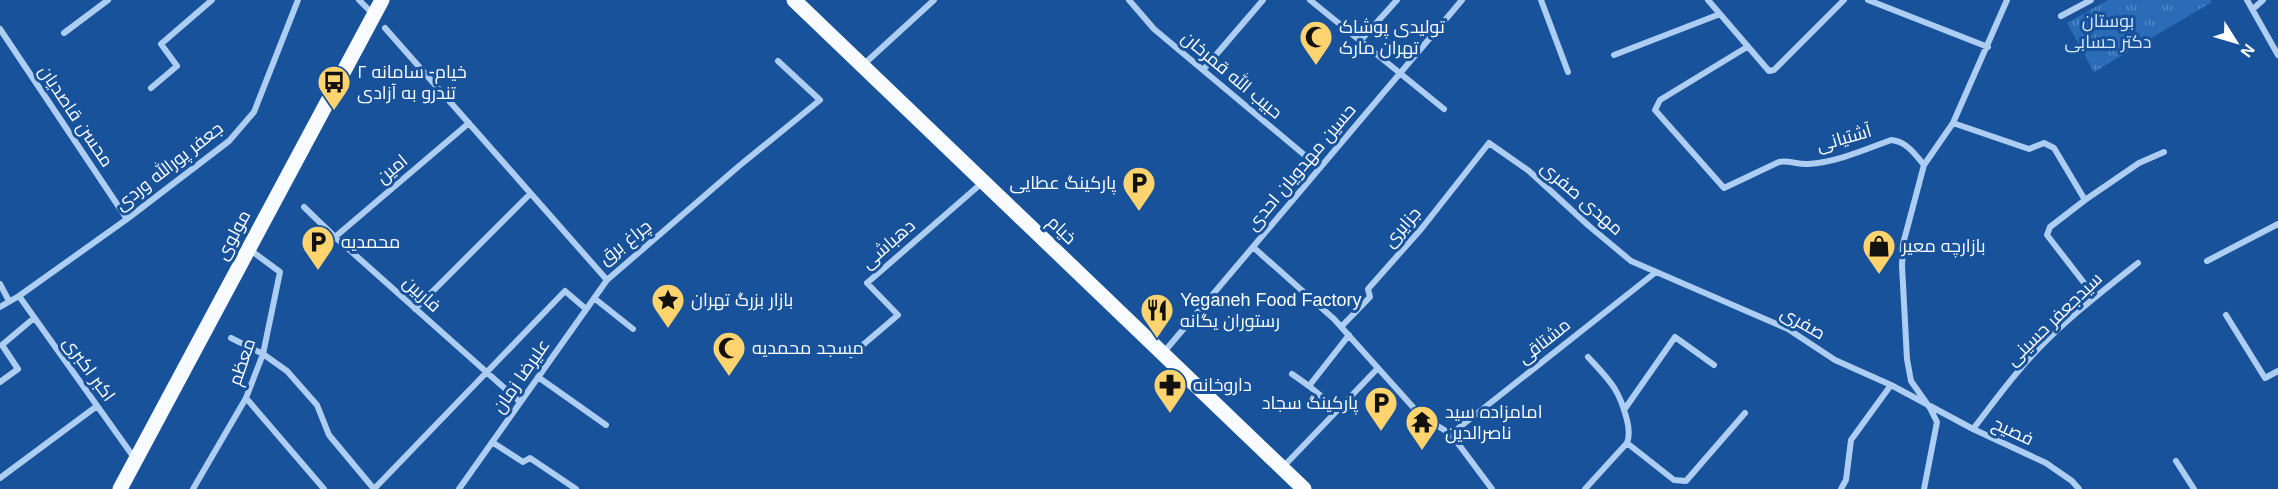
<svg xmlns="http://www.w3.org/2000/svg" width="2278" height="489" font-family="Helvetica,Cairo,sans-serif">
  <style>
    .grass { fill: url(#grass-tufts) }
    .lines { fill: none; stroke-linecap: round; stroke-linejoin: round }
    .street { stroke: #adcdf2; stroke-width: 6 }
    .primary { stroke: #f8fbff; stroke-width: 15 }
    .labels { text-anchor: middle; stroke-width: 6; stroke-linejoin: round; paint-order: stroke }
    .park-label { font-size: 18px; fill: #d5e7fc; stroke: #17529b }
    .poi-label { font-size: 18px; fill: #fff; stroke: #17529b; text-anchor: start }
    .street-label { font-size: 18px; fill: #fff; stroke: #17529b }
  </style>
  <defs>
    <pattern id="grass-tufts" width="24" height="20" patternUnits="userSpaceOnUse" patternTransform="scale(1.5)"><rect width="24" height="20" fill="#2b6cb8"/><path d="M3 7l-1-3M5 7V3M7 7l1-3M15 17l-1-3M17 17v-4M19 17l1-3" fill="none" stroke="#5589c6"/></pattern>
  </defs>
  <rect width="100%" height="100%" fill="#17529b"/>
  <!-- grass -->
  <path class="grass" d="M2108,0H2210L2212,2L2094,72L2067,23Z"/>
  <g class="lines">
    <!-- street -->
    <path class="street" d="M359,0L374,15
      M1129,0L1154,29L1320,168
      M1310,0L1444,109
      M1541,0L1568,72
      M1708,0L1769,71L1774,70L1844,0
      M1868,0L1988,47
      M2247,0L2278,55
      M2253,9L2263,0
      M2061,16L2091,0
      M385,28L607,280L739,166L820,100L778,61
      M0,29L127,219
      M64,33L108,0
      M1360,41L1397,0
      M1747,47L1660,100L1655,110L1724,188L1779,162C1789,160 1798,165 1808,164C1837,162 1864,150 1891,140C1906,141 1915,154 1924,165
      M1614,55L1720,14
      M863,65L934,0
      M1203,70L1263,0
      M151,88L177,66L161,44L212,0
      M1953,123L2029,149L2044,143L2054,148L2085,200L2050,227L2047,235L2095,297
      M2085,200L2139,163L2164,152
      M304,207L335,237L520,402
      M335,237L469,123
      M1253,247L1334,319L1421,416L1451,434L1492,489
      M2207,261L2278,224
      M0,284L9,301
      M19,296L135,459
      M594,298L633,329
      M0,307L19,296L127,219L229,141L254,112L298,0
      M415,309L530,194
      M2226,315L2265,378L2278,371
      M1341,327L1370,297L1368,289L1422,228L1489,143L1529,171L1589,226L1631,261L1788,329L1835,360L1891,385L1973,429L2046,463L2072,481L2079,489
      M231,338L263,354L287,371L317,405L329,435L374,489
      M1164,352L1462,0
      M851,355L898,315L867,283L983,182
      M1292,374L1309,386
      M538,377L606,425
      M0,382L18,369L2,345L34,318
      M246,398L324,489
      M1338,410L1309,386L1349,335
      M1624,410L1675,337L1714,365
      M1973,429C1991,406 2008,382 2028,360C2060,324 2100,293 2138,263
      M1451,434L1656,272
      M492,442L523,462L530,458L576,489
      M1627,443L1674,480L1686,481L1745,413
      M2176,461L2194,489
      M1283,467L1378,368
      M0,478L97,406
      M193,489L246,398L263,354L280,272L249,249
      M374,489L565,291L586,309
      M459,489L607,280
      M1585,489L1627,443C1630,435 1629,428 1627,420C1619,388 1609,380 1588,357
      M1841,489L1846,480L1851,440L1891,385
      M1924,489L1937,422L1930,408L1911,381L1907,359L1902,266L1903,244L1924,165L1953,123L2007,0"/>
    <!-- primary -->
    <path class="primary" d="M794,0L1304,489
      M120,489L382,0"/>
  </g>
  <!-- icons -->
  <defs>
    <symbol id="mosque-pin" viewBox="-11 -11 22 30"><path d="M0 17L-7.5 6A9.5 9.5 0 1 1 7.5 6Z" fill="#ffd36e" stroke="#17529b"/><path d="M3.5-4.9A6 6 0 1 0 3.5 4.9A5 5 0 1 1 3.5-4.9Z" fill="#111"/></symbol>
    <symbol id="bus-pin" viewBox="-11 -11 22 30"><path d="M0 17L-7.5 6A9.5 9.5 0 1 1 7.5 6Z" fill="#ffd36e" stroke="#17529b"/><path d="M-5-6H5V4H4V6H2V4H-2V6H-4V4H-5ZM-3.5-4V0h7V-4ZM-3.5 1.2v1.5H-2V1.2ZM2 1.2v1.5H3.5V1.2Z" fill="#111"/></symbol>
    <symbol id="parking-pin" viewBox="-11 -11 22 30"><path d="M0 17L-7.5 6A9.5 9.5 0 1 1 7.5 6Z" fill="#ffd36e" stroke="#17529b"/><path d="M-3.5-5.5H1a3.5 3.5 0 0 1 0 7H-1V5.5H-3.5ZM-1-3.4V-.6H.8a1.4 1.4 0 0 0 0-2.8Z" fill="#111"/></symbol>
    <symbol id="shop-pin" viewBox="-11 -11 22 30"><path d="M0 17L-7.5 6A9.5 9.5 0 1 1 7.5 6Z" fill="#ffd36e" stroke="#17529b"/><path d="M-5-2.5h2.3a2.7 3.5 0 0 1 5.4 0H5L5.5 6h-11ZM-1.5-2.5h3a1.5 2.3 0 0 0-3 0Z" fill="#111"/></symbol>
    <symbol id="sight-pin" viewBox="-11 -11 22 30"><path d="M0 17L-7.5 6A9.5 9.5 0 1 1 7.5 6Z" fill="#ffd36e" stroke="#17529b"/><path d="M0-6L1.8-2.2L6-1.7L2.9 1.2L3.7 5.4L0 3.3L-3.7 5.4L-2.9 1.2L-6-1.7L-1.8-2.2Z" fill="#111"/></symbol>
    <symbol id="restaurant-pin" viewBox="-11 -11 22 30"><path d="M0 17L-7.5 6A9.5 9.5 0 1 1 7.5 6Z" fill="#ffd36e" stroke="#17529b"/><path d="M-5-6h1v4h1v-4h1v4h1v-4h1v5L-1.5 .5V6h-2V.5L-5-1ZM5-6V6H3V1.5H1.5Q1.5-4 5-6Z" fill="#111"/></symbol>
    <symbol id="pharmacy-pin" viewBox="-11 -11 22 30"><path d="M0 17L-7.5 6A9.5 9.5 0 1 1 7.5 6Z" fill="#ffd36e" stroke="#17529b"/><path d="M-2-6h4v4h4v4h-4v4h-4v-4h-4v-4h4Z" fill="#111"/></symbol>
    <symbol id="temple-pin" viewBox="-11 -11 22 30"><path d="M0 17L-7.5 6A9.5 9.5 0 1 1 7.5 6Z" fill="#ffd36e" stroke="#17529b"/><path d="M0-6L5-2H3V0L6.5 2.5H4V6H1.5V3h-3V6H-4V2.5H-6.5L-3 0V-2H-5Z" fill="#111"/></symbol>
  </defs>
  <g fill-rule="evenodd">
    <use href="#mosque-pin" x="1297" y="18" width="38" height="52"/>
    <use href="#bus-pin" x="315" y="63" width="38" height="52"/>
    <use href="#parking-pin" x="1120" y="164" width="38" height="52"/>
    <use href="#parking-pin" x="299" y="223" width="38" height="52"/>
    <use href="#shop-pin" x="1860" y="227" width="38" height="52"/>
    <use href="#sight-pin" x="649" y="281" width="38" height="52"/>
    <use href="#restaurant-pin" x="1138" y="291" width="38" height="52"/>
    <use href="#mosque-pin" x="710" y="329" width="38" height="52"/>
    <use href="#pharmacy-pin" x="1151" y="366" width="38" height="52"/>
    <use href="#parking-pin" x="1362" y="384" width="38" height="52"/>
    <use href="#temple-pin" x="1403" y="403" width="38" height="52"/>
  </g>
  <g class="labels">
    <!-- park labels -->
    <g class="park-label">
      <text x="2108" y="27">بوستان<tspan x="2108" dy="21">دکتر حسابی</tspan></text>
    </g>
    <!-- poi labels -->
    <g class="poi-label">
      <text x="1339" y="33">تولیدی پوشاک<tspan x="1339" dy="21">تهران مارک</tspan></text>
      <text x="357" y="78">خیام- سامانه ۲<tspan x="357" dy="21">تندرو به آزادی</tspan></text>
      <text x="1116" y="189" text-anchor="end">پارکینگ عطایی</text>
      <text x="341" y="248">محمدیه</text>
      <text x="1902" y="252">بازارچه معیر</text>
      <text x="691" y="306">بازار بزرگ تهران</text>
      <text x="1180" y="306">Yeganeh Food Factory<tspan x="1180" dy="21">رستوران یگانه</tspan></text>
      <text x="752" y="354">مسجد محمدیه</text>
      <text x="1193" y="391">داروخانه</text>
      <text x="1358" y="409" text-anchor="end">پارکینگ سجاد</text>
      <text x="1445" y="418">امامزاده سید<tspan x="1445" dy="21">ناصرالدین</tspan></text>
    </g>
    <!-- street labels -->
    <g class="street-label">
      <text transform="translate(1232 75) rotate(40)" y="6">حبیب الله قمرخان</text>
      <text transform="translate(76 116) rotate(56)" y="6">محسن قاصدیان</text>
      <text transform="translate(1844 138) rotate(-16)" y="6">آشتیانی</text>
      <text transform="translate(169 166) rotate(-38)" y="6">جعفر پورالله وردی</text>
      <text transform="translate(1301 167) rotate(-50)" y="6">حسین مهدویان احدی</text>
      <text transform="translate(392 169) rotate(-40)" y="6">امین</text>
      <text transform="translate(1582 198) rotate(41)" y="6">مهدی صفری</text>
      <text transform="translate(1402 227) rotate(-49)" y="6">جزایری</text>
      <text transform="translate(1062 230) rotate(44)" y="6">خیام</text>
      <text transform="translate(233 235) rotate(-62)" y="6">مولوی</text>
      <text transform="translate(625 242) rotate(-38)" y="6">چراغ برق</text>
      <text transform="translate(888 244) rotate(-41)" y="6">دهباشی</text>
      <text transform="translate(422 294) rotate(42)" y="6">فاربین</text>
      <text transform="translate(2054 319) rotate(-44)" y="6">سیدجعفر حسینی</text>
      <text transform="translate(1803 323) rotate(30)" y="6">صفری</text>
      <text transform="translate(1544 341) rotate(-38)" y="6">مشتاقی</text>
      <text transform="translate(242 362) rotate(-71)" y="6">معظم</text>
      <text transform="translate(89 369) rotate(54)" y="6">اکبر اکبری</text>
      <text transform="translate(521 376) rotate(-55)" y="6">علیرضا زمان</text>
      <text transform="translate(2013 431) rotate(25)" y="6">فصیح</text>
    </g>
  </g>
  <!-- north arrow -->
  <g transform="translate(2236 42) rotate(127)" stroke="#17529b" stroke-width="4.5" paint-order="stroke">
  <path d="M0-4.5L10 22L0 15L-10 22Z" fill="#ffffff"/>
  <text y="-9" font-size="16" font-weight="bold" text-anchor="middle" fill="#ffffff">N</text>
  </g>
</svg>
